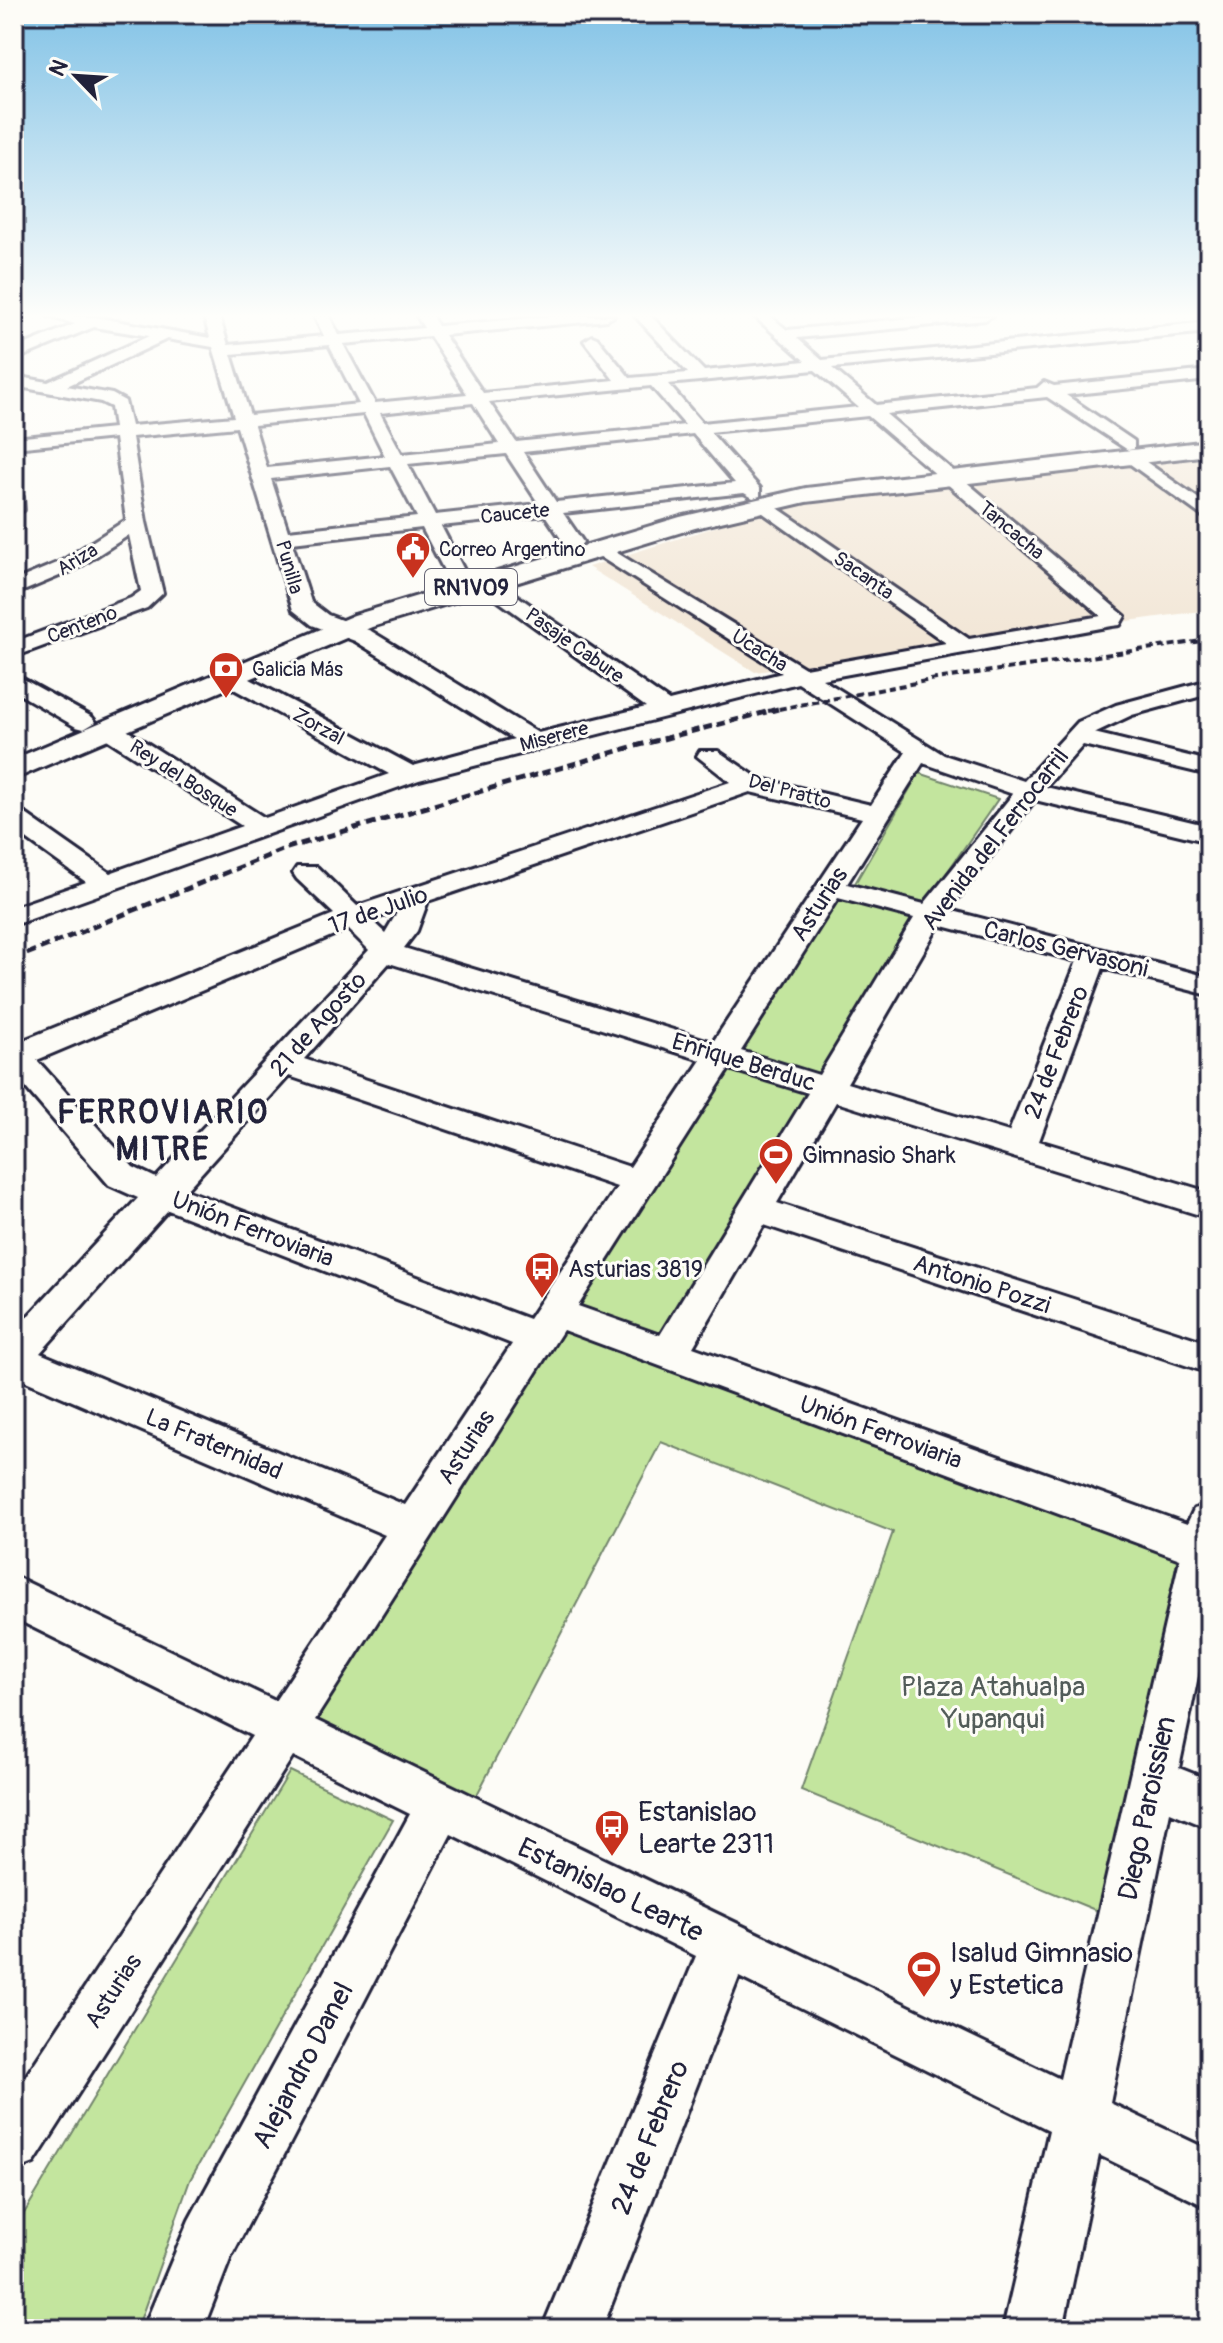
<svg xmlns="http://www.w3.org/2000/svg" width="1223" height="2343" font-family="Pangolin,sans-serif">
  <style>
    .built { fill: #f2e6d6 }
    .green { fill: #c3e59e; stroke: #72846c; stroke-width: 2 }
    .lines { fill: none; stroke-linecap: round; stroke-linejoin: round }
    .minor-casing { stroke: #22223b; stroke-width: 6 }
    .major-casing { stroke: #22223b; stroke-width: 6 }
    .minor { fill: #fdfcf7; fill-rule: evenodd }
    .major { fill: #fdfcf7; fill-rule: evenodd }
    .rail-far1 { stroke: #22223b; stroke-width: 4; stroke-dasharray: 7 4; stroke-linecap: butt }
    .rail { stroke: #22223b; stroke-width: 5; stroke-dasharray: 9 5; stroke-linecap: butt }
    .labels { text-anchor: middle; stroke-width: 6; stroke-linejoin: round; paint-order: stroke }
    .far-street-label { font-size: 20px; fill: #22223b; stroke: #fdfcf7 }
    .far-poi-label { font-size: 20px; fill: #22223b; stroke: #fdfcf7; text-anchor: start }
    .shield { fill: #fdfcf7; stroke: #646373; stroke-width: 2 }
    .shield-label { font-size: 22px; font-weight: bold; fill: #22223b }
    .street-label { font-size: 24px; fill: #22223b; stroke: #fdfcf7 }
    .poi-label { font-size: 24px; fill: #22223b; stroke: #fdfcf7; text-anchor: start }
    .near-park-label { font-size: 28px; fill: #525c59; stroke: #fdfcf7 }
    .near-street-label { font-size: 28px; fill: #22223b; stroke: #fdfcf7 }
    .near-poi-label { font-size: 28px; fill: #22223b; stroke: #fdfcf7; text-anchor: start }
    .district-label { font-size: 32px; font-weight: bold; letter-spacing: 2px; fill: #22223b; stroke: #fdfcf7 }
  </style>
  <rect width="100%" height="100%" fill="#fdfcf7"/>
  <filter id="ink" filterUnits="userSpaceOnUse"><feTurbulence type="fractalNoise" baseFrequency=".0125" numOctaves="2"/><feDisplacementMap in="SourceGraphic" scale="16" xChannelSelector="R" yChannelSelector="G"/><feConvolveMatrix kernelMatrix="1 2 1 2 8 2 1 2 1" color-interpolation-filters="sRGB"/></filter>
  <g filter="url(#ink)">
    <!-- built -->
    <path class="built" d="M1209,458V610L755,672L588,567L785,505Z"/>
    <!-- green -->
    <path class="green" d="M919,773L998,799L925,904L854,885Z
      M834,893L924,916L827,1077L731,1051Z
      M723,1065L819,1093L666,1347L564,1309Z
      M556,1317L1180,1546L1105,1914L801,1790L893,1532L661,1442L470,1808L293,1724Z
      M290,1771L393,1820L190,2180L137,2329H14V2230Z"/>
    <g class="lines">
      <defs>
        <path id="minor" d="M48,316L95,317L210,338L204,316H219L228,345L324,336L314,316H329L339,335L424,328L417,316H432L438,326L553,316H614L607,320L444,335L483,393L614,380L584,341L592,336L597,338L630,378L688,373L635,316H651L704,371L805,361L754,316H770L787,330L934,316H992L985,320L797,338L822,360L1209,322V332L832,368L876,405L1037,388L1044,382L1054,386L1209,370V380L1066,395L1134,441V449L1128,450L1047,397L886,414L1125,616L1120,625L1112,626L822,679L944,755L1024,781L1078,722L1116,705L1209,680V694L1132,715L1094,733L1209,761V775L1083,745L1046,787L1209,826V842L1035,800L949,910L1209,977V995L1103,968L1039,1141L1209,1192V1218L836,1102L777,1203L1209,1343V1373L764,1225L693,1347L1187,1524L1194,1509L1209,1504V1623L1179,1768L1209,1780V1828L1170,1812L1110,2103L1209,2150V2208L1099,2155L1063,2329H1003L1049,2130L739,1977L602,2329H542L696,1956L451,1834L231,2257L203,2329H143L189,2220L410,1814L293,1756L34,2163L14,2171V2094L252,1736L14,1618V1576L275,1701L385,1535L14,1376V1331L138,1198L109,1185L14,1074V1044L334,914L297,879L293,873L297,867H317L357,906L730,782L697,756L700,751H718L758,778L871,805L906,752L798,683L419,780L14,925V907L86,882L14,830V810L23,812L110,873L242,826L99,734L96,729L99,724H117L265,818L389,774L221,682L218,677L221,672H237L413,766L514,739L355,641L312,625L293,610L237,427L132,437L146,522L163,593L147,608L14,657V642L131,598L141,591L129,535L76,569L14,595V581L62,561L126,520L115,438L14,448V438L114,428L111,407L101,402L14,386V376L48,382L149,336L94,327L14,360V349L75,324ZM430,336L467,394L375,403L343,344ZM167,339L213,347L234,417L131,426L125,401L112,394L67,386ZM329,345L359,404L250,415L231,354ZM815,370L858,407L702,423L668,384ZM651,386L685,425L516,442L489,402ZM473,403L499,444L402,454L380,413ZM364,414L385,456L267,468L254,425ZM868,416L1101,616L969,639L763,498L753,504L756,508L946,643L805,668L601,543L594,545L591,549L594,553L782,673L669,701L493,579H479L476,583L479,587L646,707L538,733L371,631L328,615L311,602L292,543L422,528L447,576L457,582L467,576L441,526L545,515L566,546H580L583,542L563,513L744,493L753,498L760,496V488L710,432ZM693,434L735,483L556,502L523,452ZM506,454L539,504L435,515L408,464ZM390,466L417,517L288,531L271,479ZM923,763L1013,794L924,904L847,884ZM750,792L862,818L713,1042L404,948L417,931L428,901ZM838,898L914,918L819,1075L741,1051ZM398,911L385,933L371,920ZM939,925L1077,961L1009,1132L847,1083ZM348,929L369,950L156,1178L133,1167L37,1060ZM389,963L701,1060L630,1167L304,1059ZM729,1069L808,1093L660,1335L578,1306ZM289,1076L617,1187L529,1319L186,1190ZM168,1210L512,1344L405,1505L40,1353ZM563,1330L1180,1559L1060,2079L315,1720Z
          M1132,452L1209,506V521L1126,461L1123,457Z
          M14,491L23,497L24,510L14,516Z
          M14,674L92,717L96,722L84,729L76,727L14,691Z"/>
        <path id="major" d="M1209,441V455L806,502L695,528L372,627L14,779V759L354,615L680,517L806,488Z"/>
      </defs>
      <!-- minor casing -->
      <use href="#minor" class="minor-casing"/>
      <!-- major casing -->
      <use href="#major" class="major-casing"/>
      <!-- minor -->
      <use href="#minor" class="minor"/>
      <!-- major -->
      <use href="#major" class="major"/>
      <!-- rail-far1 -->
      <path class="rail-far1" d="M768,711L936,679L1209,640"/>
      <!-- rail -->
      <path class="rail" d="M14,959L287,848L628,748L778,709"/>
    </g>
  </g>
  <!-- sky -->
  <linearGradient id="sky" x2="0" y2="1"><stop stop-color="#81c2e6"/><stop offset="0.49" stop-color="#fefefb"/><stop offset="1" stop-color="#fefefb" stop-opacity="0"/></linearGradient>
  <rect width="1223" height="644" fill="url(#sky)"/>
  <!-- icons -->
  <defs>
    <symbol id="civic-pin" viewBox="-11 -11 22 30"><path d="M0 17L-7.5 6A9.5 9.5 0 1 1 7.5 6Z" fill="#c8321e" stroke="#fdfcf7"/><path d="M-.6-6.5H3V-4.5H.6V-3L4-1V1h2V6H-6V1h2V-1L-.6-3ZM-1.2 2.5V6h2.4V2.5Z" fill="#fff"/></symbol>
    <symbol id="bank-pin" viewBox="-11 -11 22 30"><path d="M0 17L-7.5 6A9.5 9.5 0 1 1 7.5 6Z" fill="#c8321e" stroke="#fdfcf7"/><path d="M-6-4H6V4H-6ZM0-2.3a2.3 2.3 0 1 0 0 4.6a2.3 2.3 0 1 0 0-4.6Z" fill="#fff"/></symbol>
    <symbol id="stadium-pin" viewBox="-11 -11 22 30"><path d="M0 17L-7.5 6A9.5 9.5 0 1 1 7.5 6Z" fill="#c8321e" stroke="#fdfcf7"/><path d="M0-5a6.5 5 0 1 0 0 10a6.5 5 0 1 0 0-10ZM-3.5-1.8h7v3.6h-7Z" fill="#fff"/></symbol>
    <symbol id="bus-pin" viewBox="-11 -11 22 30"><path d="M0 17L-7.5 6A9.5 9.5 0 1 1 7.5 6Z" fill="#c8321e" stroke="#fdfcf7"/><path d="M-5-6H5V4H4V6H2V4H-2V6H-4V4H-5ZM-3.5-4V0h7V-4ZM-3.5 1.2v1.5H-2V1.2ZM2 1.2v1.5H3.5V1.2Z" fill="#fff"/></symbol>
  </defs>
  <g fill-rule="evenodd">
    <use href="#civic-pin" x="393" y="529" width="40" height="54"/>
    <use href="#bank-pin" x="206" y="649" width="40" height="54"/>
    <use href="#stadium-pin" x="756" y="1135" width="40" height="54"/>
    <use href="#bus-pin" x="522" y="1249" width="40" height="54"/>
    <use href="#bus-pin" x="592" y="1807" width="40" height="54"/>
    <use href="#stadium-pin" x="904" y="1948" width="40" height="54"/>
  </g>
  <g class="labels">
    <!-- far-street labels -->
    <g class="far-street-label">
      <text transform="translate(515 513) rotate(-6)" y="7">Caucete</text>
      <text transform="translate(1012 530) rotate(40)" y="7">Tancacha</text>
      <text transform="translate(77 559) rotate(-31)" y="7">Ariza</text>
      <text transform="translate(290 567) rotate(74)" y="7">Punilla</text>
      <text transform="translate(864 575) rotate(35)" y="7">Sacanta</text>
      <text transform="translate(82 624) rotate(-21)" y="7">Centeno</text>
      <text transform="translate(575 645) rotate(35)" y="7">Pasaje Cabure</text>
      <text transform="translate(760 650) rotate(32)" y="7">Ucacha</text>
      <text transform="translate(319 726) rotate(29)" y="7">Zorzal</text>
      <text transform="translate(554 736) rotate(-15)" y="7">Miserere</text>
      <text transform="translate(184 778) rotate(33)" y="7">Rey del Bosque</text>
      <text transform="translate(790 791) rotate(15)" y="7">Del Pratto</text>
    </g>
    <!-- far-poi labels -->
    <g class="far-poi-label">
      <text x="439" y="556">Correo Argentino</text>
      <text x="252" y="676">Galicia Más</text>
    </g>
    <!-- shield labels -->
    <rect class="shield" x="425" y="569" width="92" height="36" rx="6"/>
    <g class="shield-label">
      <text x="471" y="595">RN1V09</text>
    </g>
    <!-- street labels -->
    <g class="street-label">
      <text transform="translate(995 839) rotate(-52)" y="8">Avenida del Ferrocarril</text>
      <text transform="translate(819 904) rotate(-57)" y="8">Asturias</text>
      <text transform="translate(378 910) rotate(-19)" y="8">17 de Julio</text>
      <text transform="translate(1066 949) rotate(14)" y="8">Carlos Gervasoni</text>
      <text transform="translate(318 1024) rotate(-48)" y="8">21 de Agosto</text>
      <text transform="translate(1056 1052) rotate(-69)" y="8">24 de Febrero</text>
      <text transform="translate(744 1062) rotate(17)" y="8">Enrique Berduc</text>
      <text transform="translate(253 1229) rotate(21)" y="8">Unión Ferroviaria</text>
      <text transform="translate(982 1284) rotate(18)" y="8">Antonio Pozzi</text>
      <text transform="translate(881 1432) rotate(20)" y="8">Unión Ferroviaria</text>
      <text transform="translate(214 1444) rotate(23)" y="8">La Fraternidad</text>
      <text transform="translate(466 1447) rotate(-57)" y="8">Asturias</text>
      <text transform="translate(113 1991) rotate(-57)" y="8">Asturias</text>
    </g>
    <!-- poi labels -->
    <g class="poi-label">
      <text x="802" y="1163">Gimnasio Shark</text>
      <text x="568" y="1277">Asturias 3819</text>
    </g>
    <!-- near-park labels -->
    <g class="near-park-label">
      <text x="993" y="1696">Plaza Atahualpa<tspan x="993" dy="32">Yupanqui</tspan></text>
    </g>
    <!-- near-street labels -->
    <g class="near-street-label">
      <text transform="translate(1146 1808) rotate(-78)" y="10">Diego Paroissien</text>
      <text transform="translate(611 1889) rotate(26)" y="10">Estanislao Learte</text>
      <text transform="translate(302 2065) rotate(-62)" y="10">Alejandro Danel</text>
      <text transform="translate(649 2137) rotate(-68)" y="10">24 de Febrero</text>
    </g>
    <!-- near-poi labels -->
    <g class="near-poi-label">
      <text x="638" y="1821">Estanislao<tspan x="638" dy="32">Learte 2311</tspan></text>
      <text x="950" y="1962">Isalud Gimnasio<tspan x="950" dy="32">y Estetica</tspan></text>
    </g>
    <!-- district labels -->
    <g class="district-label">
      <text x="163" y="1123">FERROVIARIO<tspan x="163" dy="37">MITRE</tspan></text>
    </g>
  </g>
  <!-- margin -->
  <rect width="1223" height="2343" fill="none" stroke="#fdfcf7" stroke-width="48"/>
  <rect x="24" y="24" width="1175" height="2295" fill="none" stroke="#22223b" stroke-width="3" filter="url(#ink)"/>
  <!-- north arrow -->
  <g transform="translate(76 76) rotate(295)" stroke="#fdfcf7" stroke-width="6" paint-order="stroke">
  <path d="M0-6L14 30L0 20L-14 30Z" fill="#22223b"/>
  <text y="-12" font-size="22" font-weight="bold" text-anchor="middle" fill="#22223b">N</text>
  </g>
</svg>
